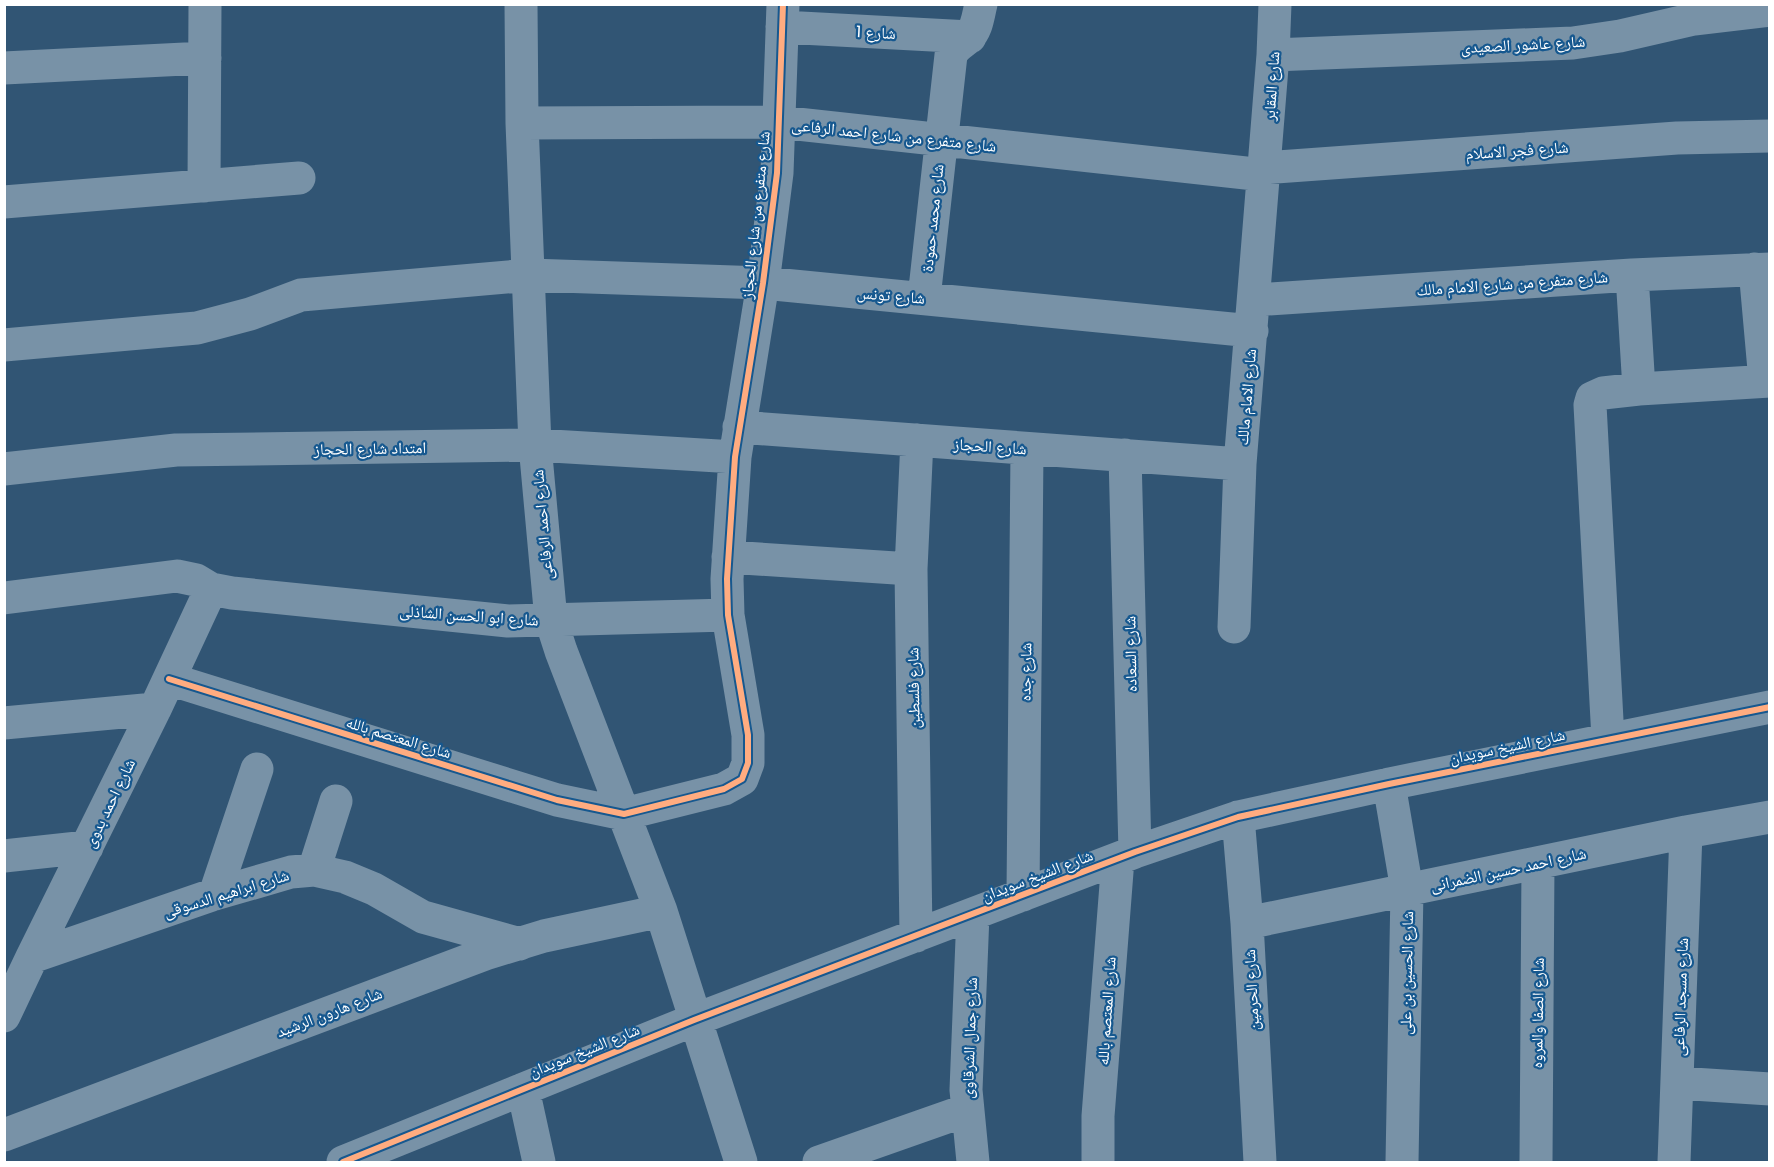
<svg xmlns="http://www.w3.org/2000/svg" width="1774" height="1167" font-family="Poppins,'Noto Naskh Arabic',sans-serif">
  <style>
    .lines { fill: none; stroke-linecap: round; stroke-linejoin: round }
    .minor { stroke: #7892a7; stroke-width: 33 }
    .cycleway-casing { stroke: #16588f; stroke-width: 10 }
    .cycleway { stroke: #ffac80; stroke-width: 6 }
    .labels { text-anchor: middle; stroke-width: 4.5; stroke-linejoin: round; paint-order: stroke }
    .street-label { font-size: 16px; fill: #fff; stroke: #16588f }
  </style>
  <rect width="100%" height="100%" fill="#315574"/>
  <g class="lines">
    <!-- minor -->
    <path class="minor" d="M521,4L522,123L535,445L551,620L561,651L661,911L741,1162
      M782,27L970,37
      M1273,55L1573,43L1620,36L1694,19L1770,10
      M4,68L205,58
      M522,123L779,122L1264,175
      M1264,168L1677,138L1770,136
      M204,186L205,4
      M4,202L299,178
      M1755,269L1765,381
      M1632,275L1639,389
      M924,298L951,55C955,46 961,44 968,38C977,30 978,16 981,4
      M1254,300L1632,275L1770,269
      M4,345L197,328L250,314L301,295L530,275L763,283L1252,331
      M739,427L1240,464
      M1125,455L1135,852
      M4,469L176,450L535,445L735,457
      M728,557L911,569
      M4,598L177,576L196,580L211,589L232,593L508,621L728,615
      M1234,627L1240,464L1273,55L1275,4
      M169,679L557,800L624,814L724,789L742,779L748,763V735L728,615L727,579L735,457L763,283L777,173L783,4
      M4,723L155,709
      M1608,739L1590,405L1592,398L1603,393L1639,389L1770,381
      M1389,784L1407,890L1402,1162
      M1238,817L1247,923L1260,1162
      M4,856L87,847
      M314,870L336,801
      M215,894L257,769
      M1023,895L1027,449
      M973,914L966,1090L973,1162
      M1247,923L1686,832L1770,817
      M916,936L911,569L917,440
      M32,957L215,894L291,872L314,870L345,877L374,889L423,917L520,944
      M4,1016L32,957L155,709L211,589
      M1677,1083L1770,1089
      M523,1089L539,1162
      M4,1135L485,954L544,936L661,911
      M343,1162L694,1020L1135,852L1238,817L1389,784L1770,707
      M819,1162L967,1110
      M1098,1162V1116L1118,859
      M1536,1162L1538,863
      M1674,1162L1686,832"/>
    <defs>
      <path id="cycleway" d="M169,679L557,800L624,814L724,789L742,779L748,763V735L728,615L727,579L735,457L763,283L777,173L783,4
        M343,1162L694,1020L1135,852L1238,817L1389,784L1770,707"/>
    </defs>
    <!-- cycleway casing -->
    <use href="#cycleway" class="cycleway-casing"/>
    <!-- cycleway -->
    <use href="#cycleway" class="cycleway"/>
  </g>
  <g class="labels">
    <!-- street labels -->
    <g class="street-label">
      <text transform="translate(876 32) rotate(3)" y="6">شارع 1</text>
      <text transform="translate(1523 44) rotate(-3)" y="6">شارع عاشور الصعيدى</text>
      <text transform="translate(1271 86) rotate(-86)" y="6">شارع المقابر</text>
      <text transform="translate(894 135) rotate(6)" y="6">شارع متفرع من شارع احمد الرفاعى</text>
      <text transform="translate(1517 150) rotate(-4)" y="6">شارع فجر الاسلام</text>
      <text transform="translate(755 215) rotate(-84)" y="6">شارع متفرع من شارع الحجاز</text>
      <text transform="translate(932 218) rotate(-84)" y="6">شارع محمد حمودة</text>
      <text transform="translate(1512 283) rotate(-4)" y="6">شارع متفرع من شارع الامام مالك</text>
      <text transform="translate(891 295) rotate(5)" y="6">شارع تونس</text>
      <text transform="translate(1246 397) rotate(-85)" y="6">شارع الامام مالك</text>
      <text transform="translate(990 446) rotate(4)" y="6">شارع الحجاز</text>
      <text transform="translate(370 448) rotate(-1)" y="6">امتداد شارع الحجاز</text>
      <text transform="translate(542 525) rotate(-95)" y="6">شارع احمد الرفاعى</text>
      <text transform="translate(469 615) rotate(4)" y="6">شارع ابو الحسن الشاذلى</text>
      <text transform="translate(1130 654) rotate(-91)" y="6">شارع السعاده</text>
      <text transform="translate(1025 672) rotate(-89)" y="6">شارع جده</text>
      <text transform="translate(913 688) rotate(-91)" y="6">شارع فلسطين</text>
      <text transform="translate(399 737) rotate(17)" y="6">شارع المعتصم بالله</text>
      <text transform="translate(1507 746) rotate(-12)" y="6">شارع الشيخ سويدان</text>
      <text transform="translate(109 803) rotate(-64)" y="6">شارع احمد بدوى</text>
      <text transform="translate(1508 869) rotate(-12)" y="6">شارع احمد حسين الضمرانى</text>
      <text transform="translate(1037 875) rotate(-21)" y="6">شارع الشيخ سويدان</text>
      <text transform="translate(226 893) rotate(-17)" y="6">شارع ابراهيم الدسوقى</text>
      <text transform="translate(1406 973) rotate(-89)" y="6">شارع الحسين بن على</text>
      <text transform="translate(1251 990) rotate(-93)" y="6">شارع الحرمين</text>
      <text transform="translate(1680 997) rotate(-88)" y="6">شارع مسجد الرفاعى</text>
      <text transform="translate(1106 1011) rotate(-86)" y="6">شارع المعتصم بالله</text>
      <text transform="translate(329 1012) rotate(-21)" y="6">شارع هارون الرشيد</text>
      <text transform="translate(1537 1013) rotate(-89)" y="6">شارع الصفا والمروه</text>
      <text transform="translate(969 1038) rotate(-88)" y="6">شارع جمال الشرقاوى</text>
      <text transform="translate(584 1050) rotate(-22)" y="6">شارع الشيخ سويدان</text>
    </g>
  </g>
  <!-- border -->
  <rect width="1774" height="1167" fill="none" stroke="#ffffff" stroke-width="12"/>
</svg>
